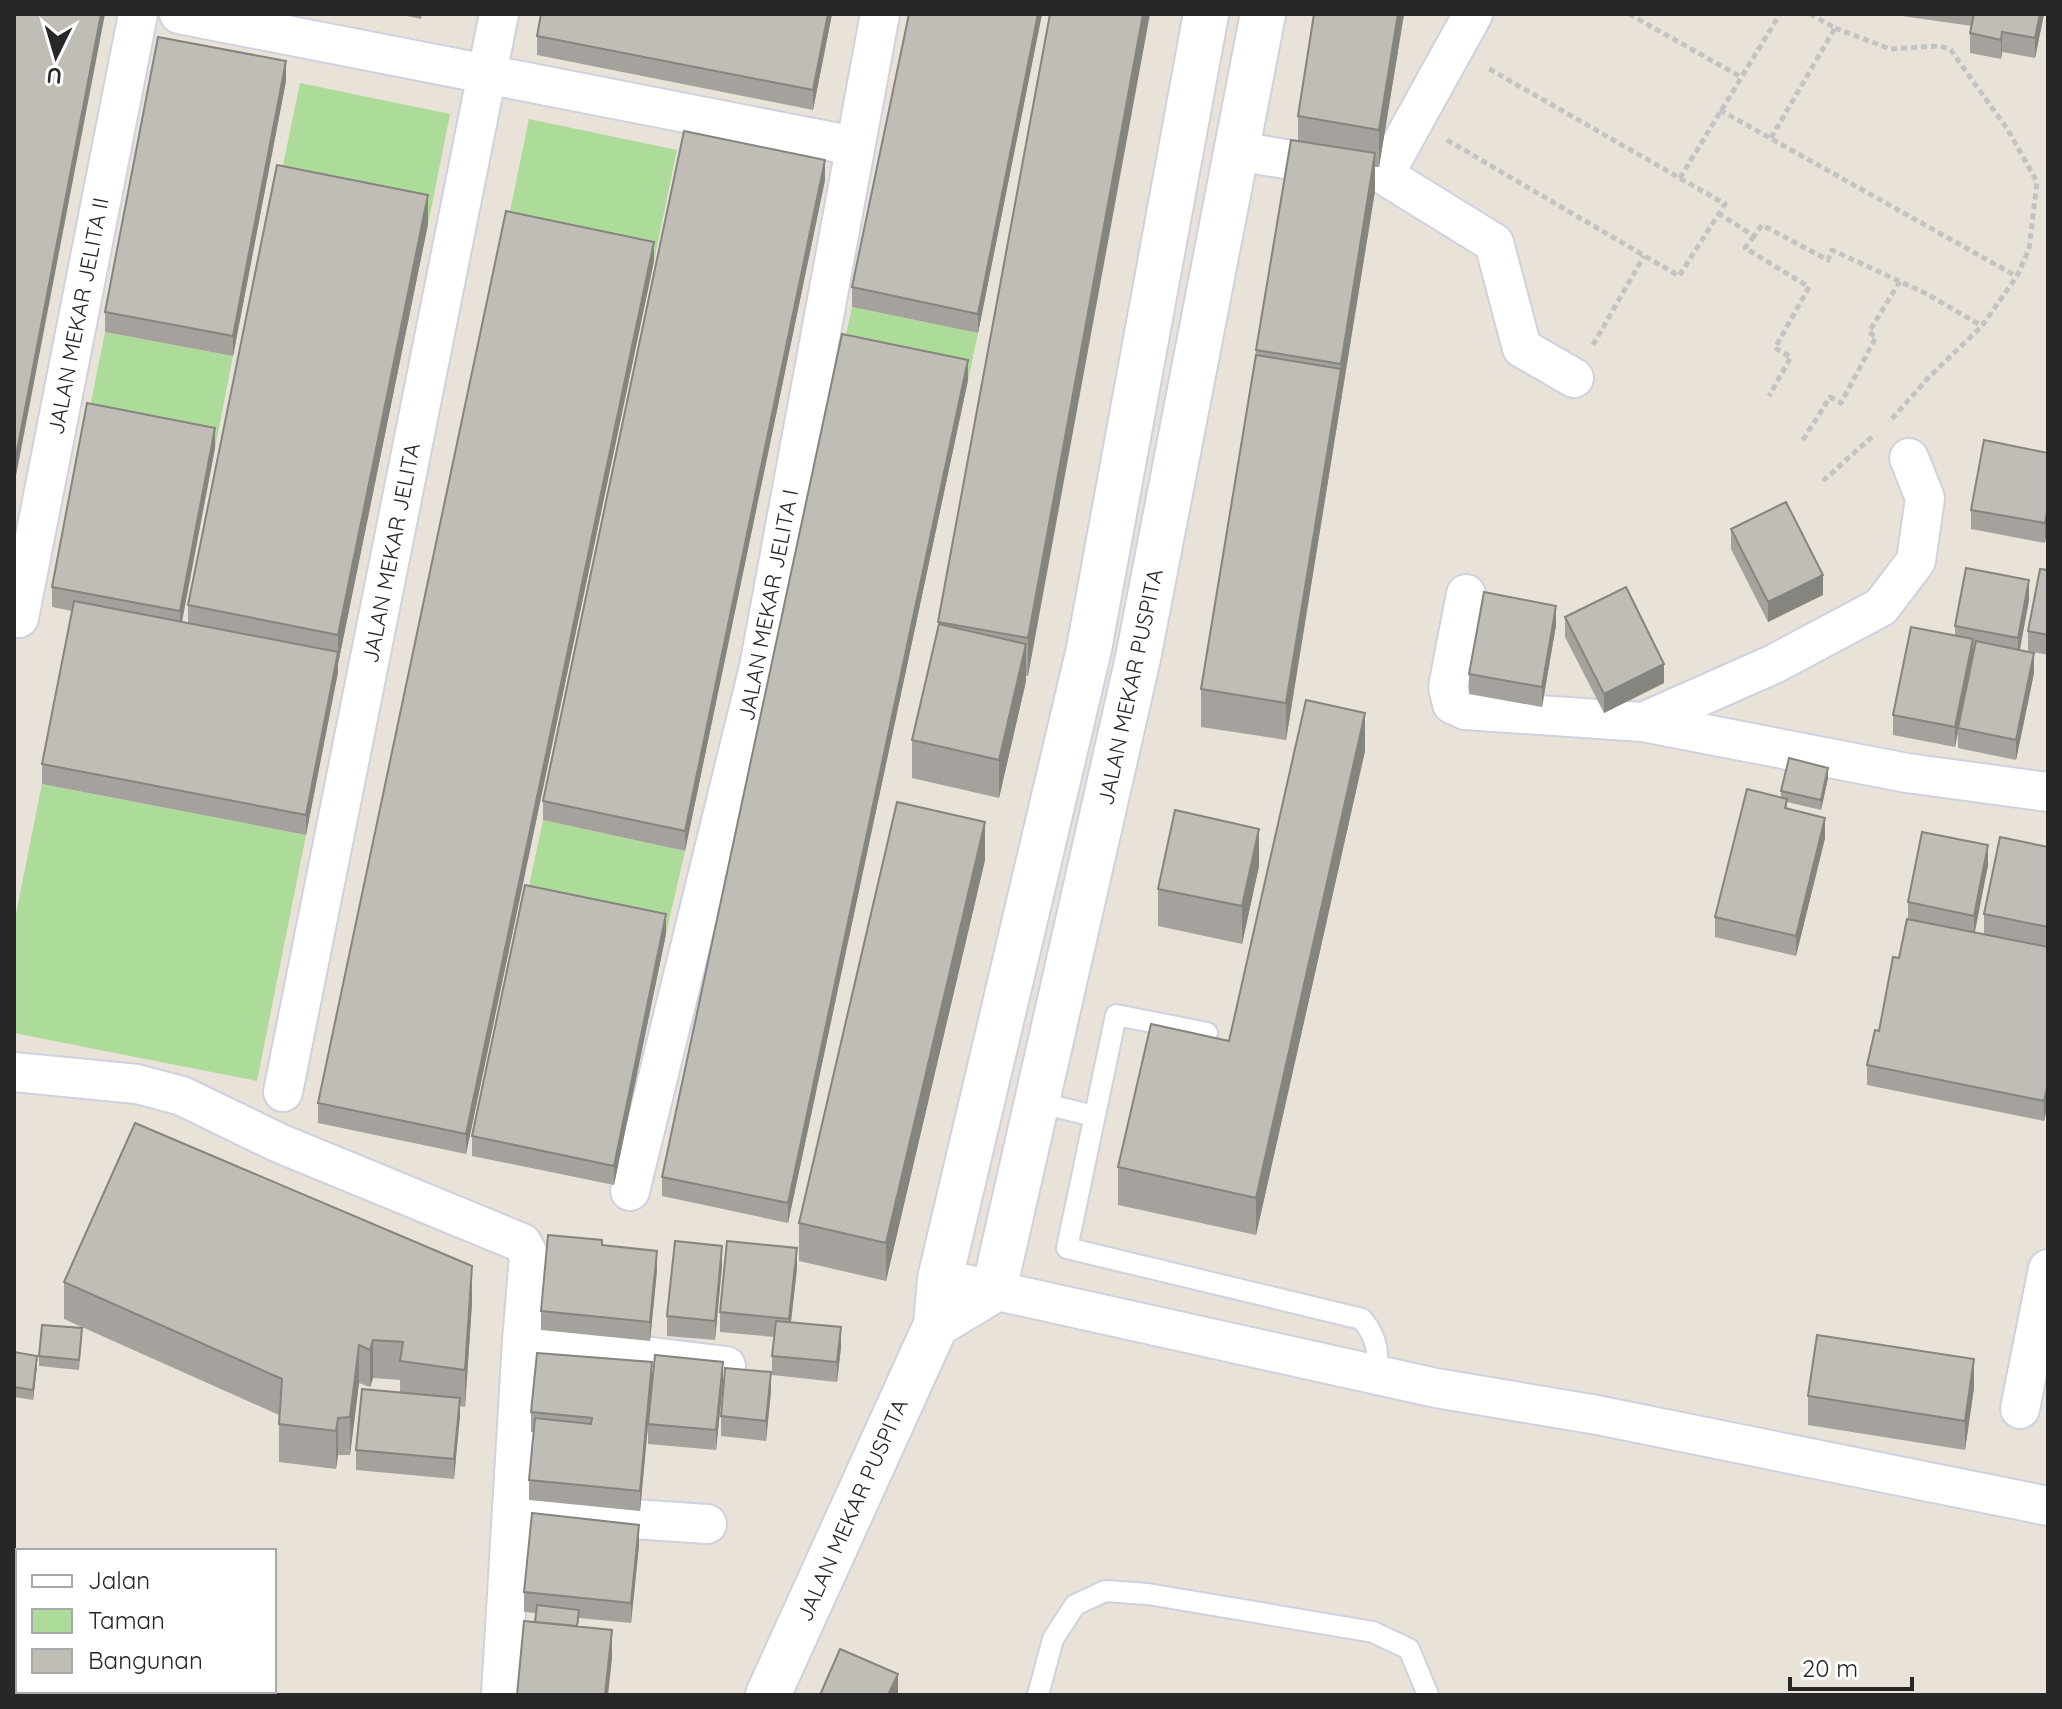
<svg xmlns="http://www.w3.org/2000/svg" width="2062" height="1709" font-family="Quicksand,sans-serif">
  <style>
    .green { fill: #addb99 }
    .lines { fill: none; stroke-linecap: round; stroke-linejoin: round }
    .lane-casing { stroke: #cfd1df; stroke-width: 24 }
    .street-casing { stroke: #cfd1df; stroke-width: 42 }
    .secondary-casing { stroke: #cfd1df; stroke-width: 48 }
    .path { stroke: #c3c3c3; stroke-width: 5; stroke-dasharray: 6 4; stroke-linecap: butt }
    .lane { stroke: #fff; stroke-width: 20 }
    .street { stroke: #fff; stroke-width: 38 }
    .secondary { stroke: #fff; stroke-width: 44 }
    .wall { fill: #a5a29d }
    .shaded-wall { fill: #86847f }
    .building { fill: #c0bcb6; stroke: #86847f; stroke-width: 2 }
    .labels { text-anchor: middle; stroke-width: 6; stroke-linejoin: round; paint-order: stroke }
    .street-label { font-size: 22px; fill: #272727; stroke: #fff }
  </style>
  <rect width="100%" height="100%" fill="#e8e2d9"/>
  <!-- green -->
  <path class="green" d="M300,83L450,114L428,224L277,194Z
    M529,119L677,150L654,261L506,231Z
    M852,307L978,333L968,380L842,353Z
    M105,332L233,356L215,448L87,423Z
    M42,784L306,835L257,1081L14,1033V924Z
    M543,820L685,851L666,934L525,905Z"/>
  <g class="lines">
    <defs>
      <path id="lane" d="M1207,1033L1116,1015L1067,1248L1362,1319C1378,1339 1378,1351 1377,1376
        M1037,1102L1094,1116
        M1038,1695L1053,1639L1075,1605L1105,1591L1148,1594L1373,1632L1409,1649L1428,1695"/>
      <path id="street" d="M179,14L854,146
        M1473,14L1384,175L1494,243L1522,348L1574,378
        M1237,151L1338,168
        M1466,594L1448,687L1452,704L1465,710L1643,722L1907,773L2048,792
        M19,618L138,14
        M1643,722L1774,664L1881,607L1916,561L1925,498L1909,458
        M14,1072L137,1084L182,1096L279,1143L522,1243L529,1256L522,1341L501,1695
        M283,1092L499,14
        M630,1191L759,667L880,14
        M966,1284L1436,1388L1597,1415L2048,1506
        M522,1341L726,1366
        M2020,1409L2048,1269
        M514,1511L707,1524"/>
      <path id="secondary" d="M936,1325L994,1290L1138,658L1263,14
        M768,1695L936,1325L940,1279L1089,649L1206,14"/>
    </defs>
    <!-- lane casing -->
    <use href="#lane" class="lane-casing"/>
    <!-- street casing -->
    <use href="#street" class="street-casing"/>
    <!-- secondary casing -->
    <use href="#secondary" class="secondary-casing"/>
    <!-- path -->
    <path class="path" d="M1629,14L1741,77
      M1835,28L1890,49L1939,46L1950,49L2008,130L2037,182L2029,249L2017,276L1982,326L1928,378L1889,422
      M1720,110L2016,276
      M1771,138L1835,28L1810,14
      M1447,140L1679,276L1725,204L1486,67
      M1680,178L1780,14
      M1718,213L1754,236L1762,225L1828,260L1832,250L1927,294L1982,326
      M1754,236L1745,248L1809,287L1775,348L1791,357L1769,396
      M1593,345L1644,256
      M1803,440L1830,397L1841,403L1876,337L1869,332L1900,281
      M1823,481L1875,434"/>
    <!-- lane -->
    <use href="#lane" class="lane"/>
    <!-- street -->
    <use href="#street" class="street"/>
    <!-- secondary -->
    <use href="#secondary" class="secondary"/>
  </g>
  <!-- wall -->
  <path class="wall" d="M397,14H422L421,19Z
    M541,14H832L813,110L537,55V36Z
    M1042,14L978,333L852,307V287Z
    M1050,14L1028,676H1026V681L999,798L912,778V740L938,626Z
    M1314,14H1404L1379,167H1375V191L1286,740L1201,727V689L1256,350L1298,141V116Z
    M1888,14H2044L2035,58L2002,52L2001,59L1970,53V33L1972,26Z
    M286,81L233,356L105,332V312Z
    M825,180L685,851L543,820V801Z
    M428,224L338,664V672L306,835L42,784V764L72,611L52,607V587L215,448L182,622L188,623V605Z
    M654,261L466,1154L318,1123V1103Z
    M968,380L788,1223L662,1196V1177Z
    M2048,453L2045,543L1971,529V510Z
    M1731,529L1823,595L1768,622L1731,549Z
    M2048,570V655L2028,651V631Z
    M2029,600L2020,650L2034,673L2016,760L1958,748V734L1955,747L1893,735V715L1955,636V626Z
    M1565,617L1664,683L1604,713L1565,637Z
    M1556,625L1542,707L1469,694V674Z
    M1365,751L1256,1235L1118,1205V1167L1229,1041Z
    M1828,778L1821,810L1787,802V809L1825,838L1796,956L1715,937V917L1781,798V791Z
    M2048,847V1103L2044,1121L1867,1085V1065L1879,1031L1899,958L1908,919V902L1988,865L1975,932L1984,934V914Z
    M985,860L886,1281L799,1261V1223Z
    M1259,866L1242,944L1158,926V889Z
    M666,934L614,1185L472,1156V1136Z
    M602,1245L657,1270L650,1341L541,1330V1311Z
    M722,1266L715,1340L667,1336V1316Z
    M797,1268L791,1322L841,1347L837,1382L772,1375V1356L774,1337L720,1332V1312Z
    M64,1282L472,1303L465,1407L460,1406L454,1479L356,1470V1450L400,1392V1380L373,1378L370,1387L359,1383L350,1455H338L336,1469L279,1462V1415L64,1319Z
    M82,1338L79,1370L39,1366V1356Z
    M14,1352L37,1366L33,1400L14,1397Z
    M652,1382H723L716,1450L648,1444V1425L640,1511L529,1500V1480L534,1432H531V1412Z
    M1974,1388L1965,1450L1808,1425V1396Z
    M771,1391L766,1441L721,1436V1416Z
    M639,1545L631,1623L579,1618L578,1626L612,1659L535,1622L536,1613L524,1612V1592Z"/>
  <!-- shaded-wall -->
  <path class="shaded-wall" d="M101,14H105L14,486V466Z
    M828,14H832L813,110V90Z
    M1038,14H1042L978,333V314Z
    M1143,14H1150L1028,676V638Z
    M1398,14H1404L1379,167V130Z
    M2040,14H2044L2035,58V38Z
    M2002,32V52L2001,59V40Z
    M286,61V81L233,356V336Z
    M1375,153V191L1286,740V703Z
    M825,160V180L685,851V831Z
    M428,195V224L338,664V635Z
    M654,242V261L466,1154V1134Z
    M968,360V380L788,1223V1203Z
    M215,428V448L180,631V611Z
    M2048,507V527L2045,543V523Z
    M1823,575V595L1768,622V602Z
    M2029,580V600L2018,658V638Z
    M1556,606V625L1542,707V687Z
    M1973,639V659L1958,728L1955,747V727Z
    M1026,644V681L999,798V760Z
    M338,652V672L306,835V815Z
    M2034,653V673L2016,760V740Z
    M1664,664V683L1604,713V694Z
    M1365,713V751L1256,1235V1198Z
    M1828,768V778L1821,810V800Z
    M1825,818V838L1796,956V936Z
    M985,822V860L886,1281V1243Z
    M1259,829V866L1242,944V906Z
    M1988,845V865L1974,935V916Z
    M666,914V934L614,1185V1166Z
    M2048,1084V1103L2044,1121V1101Z
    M722,1246V1266L715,1340V1321Z
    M797,1248V1268L789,1339V1319Z
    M657,1251V1270L650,1341V1322Z
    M472,1266V1303L465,1407V1370Z
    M841,1327V1347L837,1382V1362Z
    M373,1340V1378L370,1387V1350Z
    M359,1345V1383L350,1455V1417Z
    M37,1356V1366L33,1400V1390Z
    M1974,1359V1388L1965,1450V1421Z
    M652,1362V1382L640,1511V1491Z
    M723,1362V1382L716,1450V1430Z
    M771,1372V1391L766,1441V1421Z
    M460,1398V1417L454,1479V1459Z
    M338,1418V1455L336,1469V1431Z
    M639,1525V1545L631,1623V1603Z
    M612,1630V1659L608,1695H605Z
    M898,1674V1695H888Z"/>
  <!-- building -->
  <path class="building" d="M14,14H101L14,466Z
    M541,14H828L813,90L537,36Z
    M909,14H1038L978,314L852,287Z
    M1050,14H1143L1028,638L938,622Z
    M1314,14H1398L1379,130L1298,116Z
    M1974,14H2040L2035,38L2002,32L2001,40L1970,33Z
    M158,37L286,61L233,336L105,312Z
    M684,131L825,160L685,831L543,801Z
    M1291,140L1375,153L1341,364L1256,350Z
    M277,165L428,195L338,635L188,605Z
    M506,211L654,242L466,1134L318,1103Z
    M842,334L968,360L788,1203L662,1177Z
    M1256,355L1341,369L1286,703L1201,689Z
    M87,403L215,428L180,611L52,587Z
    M1984,440L2048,453V507L2045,523L1971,510Z
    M1786,502L1823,575L1768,602L1731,529Z
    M1966,568L2029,580L2018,638L1955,626Z
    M2040,569L2048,570V635L2028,631Z
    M1626,587L1664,664L1604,694L1565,617Z
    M1484,592L1556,606L1542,687L1469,674Z
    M74,601L338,652L306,815L42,764Z
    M939,624L1026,644L999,760L912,740Z
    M1911,627L1973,639L1955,727L1893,715Z
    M1976,641L2034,653L2016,740L1958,728Z
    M1306,700L1365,713L1256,1198L1118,1167L1151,1024L1229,1041Z
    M1789,758L1828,768L1821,800L1781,791Z
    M1747,789L1787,799L1785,808L1825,818L1796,936L1715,917Z
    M897,802L985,822L886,1243L799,1223Z
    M1175,810L1259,829L1242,906L1158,889Z
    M1922,832L1988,845L1974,916L1908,902Z
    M2000,837L2048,847V927L1984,914Z
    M525,885L666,914L614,1166L472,1136Z
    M1907,919L2048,947V1084L2044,1101L1867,1065L1875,1030L1879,1031L1893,957L1899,958Z
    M135,1123L472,1266L465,1370L400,1361L403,1342L373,1340L370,1350L359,1345L350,1417L338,1418L336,1431L279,1424L282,1379L64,1282Z
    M548,1235L602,1240V1245L657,1251L650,1322L541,1311Z
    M675,1241L722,1246L715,1321L667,1316Z
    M727,1241L797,1248L789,1319L720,1312Z
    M776,1321L841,1327L837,1362L772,1356Z
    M42,1325L82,1328L79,1360L39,1356Z
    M1817,1335L1974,1359L1965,1421L1808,1396Z
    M14,1352L37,1356L33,1390L14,1387Z
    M537,1353L652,1362L640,1491L529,1480L535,1418L591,1424L592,1418L531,1412Z
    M655,1355L723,1362L716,1430L648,1424Z
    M725,1368L771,1372L766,1421L721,1416Z
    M362,1389L460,1398L454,1459L356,1450Z
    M532,1513L639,1525L631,1603L524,1592Z
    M537,1605L579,1610L577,1626L535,1622Z
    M524,1621L612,1630L605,1695H517Z
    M840,1649L898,1674L888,1695H820Z"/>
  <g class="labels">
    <!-- street labels -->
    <g class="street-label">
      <text transform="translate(78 316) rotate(-79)" y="8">JALAN MEKAR JELITA II</text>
      <text transform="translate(391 553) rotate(-79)" y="8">JALAN MEKAR JELITA</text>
      <text transform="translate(768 605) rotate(-79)" y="8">JALAN MEKAR JELITA I</text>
      <text transform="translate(1130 687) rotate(-78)" y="8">JALAN MEKAR PUSPITA</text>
      <text transform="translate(852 1510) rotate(-66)" y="8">JALAN MEKAR PUSPITA</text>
    </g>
  </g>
  <!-- border -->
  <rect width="2062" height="1709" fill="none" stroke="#272727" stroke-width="32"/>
  <!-- legend -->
  <rect x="16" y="1549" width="260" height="144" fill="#ffffff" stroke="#a9a9a9" stroke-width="2"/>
  <rect x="32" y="1575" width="40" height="12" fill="#ffffff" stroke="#a9a9a9" stroke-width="2"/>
  <text x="88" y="1589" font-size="24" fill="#272727">Jalan</text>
  <rect x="32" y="1609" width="40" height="24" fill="#addb99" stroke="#a9a9a9" stroke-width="2"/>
  <text x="88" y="1629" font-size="24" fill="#272727">Taman</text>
  <rect x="32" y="1649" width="40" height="24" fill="#c0bcb6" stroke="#a9a9a9" stroke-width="2"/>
  <text x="88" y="1669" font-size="24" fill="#272727">Bangunan</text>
  <!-- north arrow -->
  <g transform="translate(56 56) rotate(185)" stroke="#ffffff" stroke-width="6" paint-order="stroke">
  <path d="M0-6L14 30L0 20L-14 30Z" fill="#272727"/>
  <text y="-12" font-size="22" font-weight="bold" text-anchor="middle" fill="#272727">U</text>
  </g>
  <!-- scale -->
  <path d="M1790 1677v12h122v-12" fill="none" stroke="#272727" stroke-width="4"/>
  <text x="1802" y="1677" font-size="24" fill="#272727" stroke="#ffffff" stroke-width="6" paint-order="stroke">20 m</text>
</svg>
